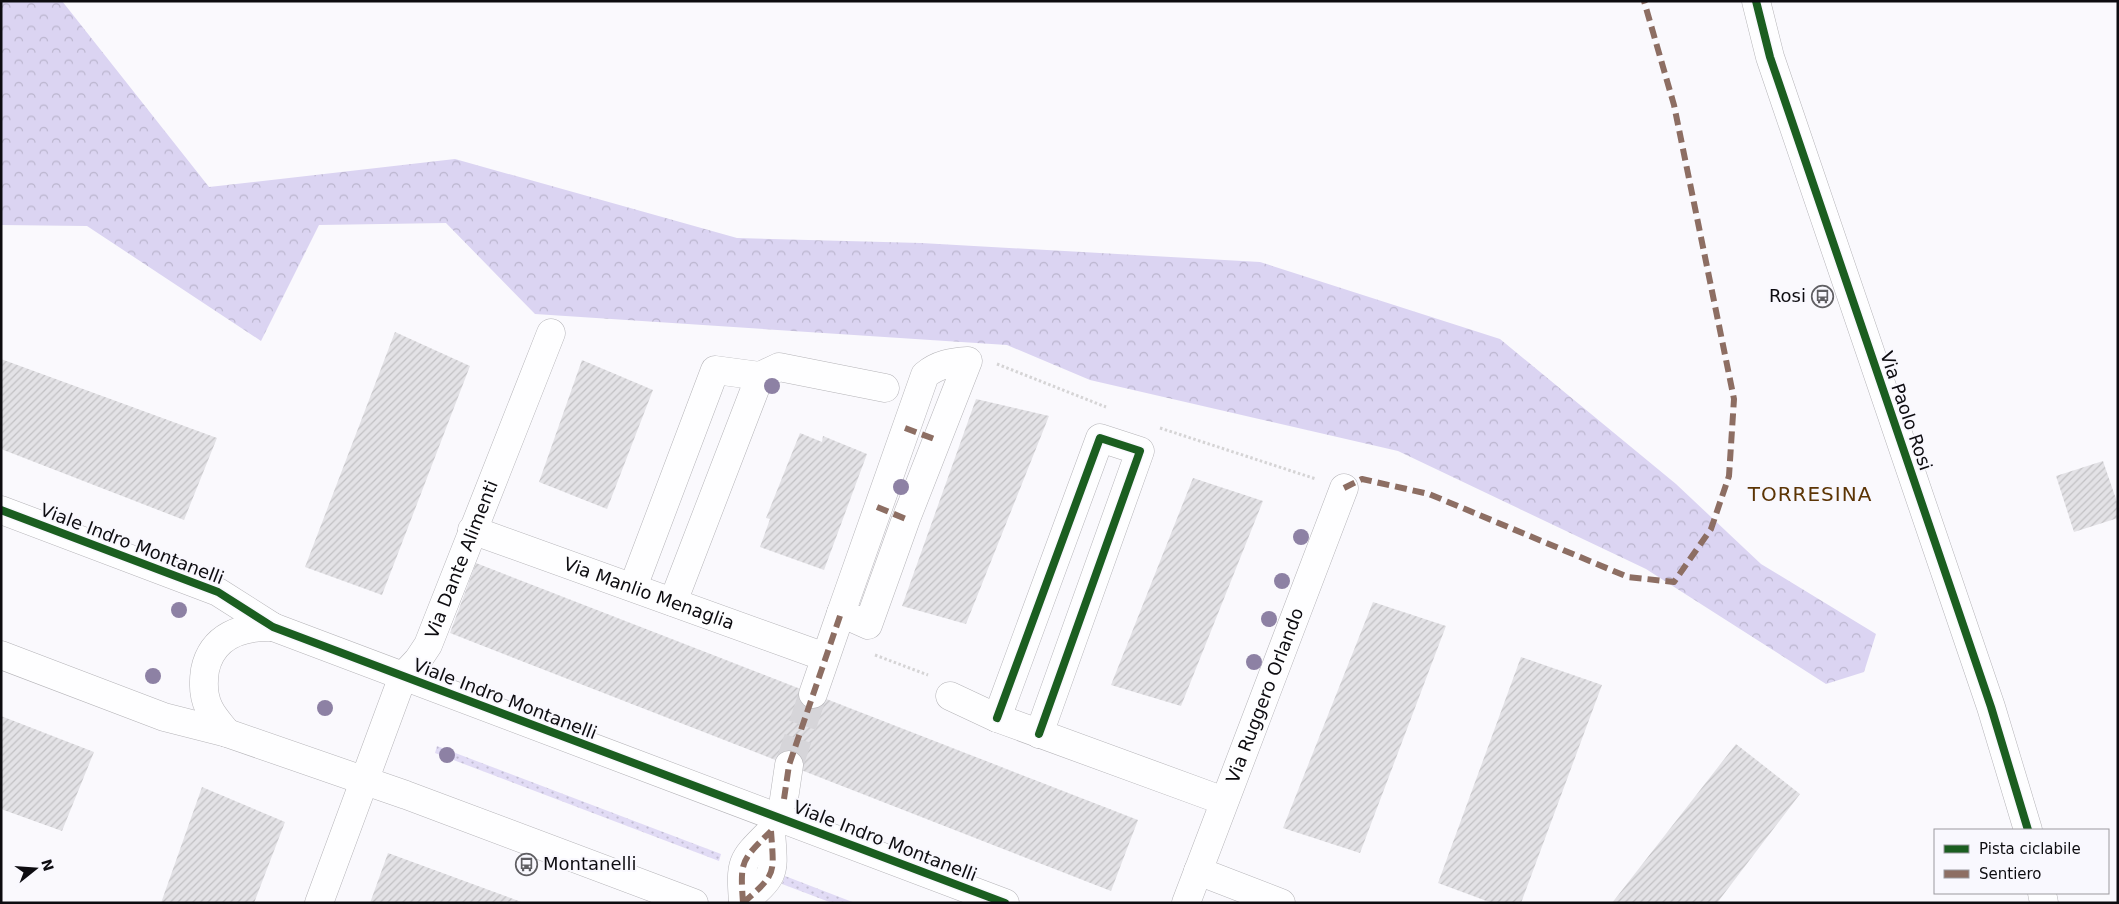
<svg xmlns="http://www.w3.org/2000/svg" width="2119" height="904" font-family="'DejaVu Sans',sans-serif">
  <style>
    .grass { fill: url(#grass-dots) }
    .forest { fill: url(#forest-crowns) }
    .building { fill: url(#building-hatch) }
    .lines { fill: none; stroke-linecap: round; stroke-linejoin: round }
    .minor-tunnel { stroke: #d6d5d9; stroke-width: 28; stroke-dasharray: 28 14; stroke-linecap: butt }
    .minor-casing { stroke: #b5b4b8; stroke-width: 29 }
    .path { stroke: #d5d4d5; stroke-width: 3; stroke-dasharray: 2.5 2.5; stroke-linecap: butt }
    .minor { stroke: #fefeff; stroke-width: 28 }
    .quiet { stroke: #8d6e63; stroke-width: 6; stroke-dasharray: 12 6; stroke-linecap: butt }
    .cycleway-casing { stroke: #f9f8fe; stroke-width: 11 }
    .cycleway { stroke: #1b5e20; stroke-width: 8 }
    .tree { fill: #8d81a4 }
    .labels { text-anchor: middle; stroke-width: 4; stroke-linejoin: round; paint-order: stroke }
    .poi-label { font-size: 18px; fill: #0d0c10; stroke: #f9f8fe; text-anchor: end }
    .street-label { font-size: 18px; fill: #0d0c10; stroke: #f9f8fe }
    .quarter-label { font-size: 20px; letter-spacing: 1px; fill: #5c3505; stroke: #f9f8fe }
  </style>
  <defs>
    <pattern id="grass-dots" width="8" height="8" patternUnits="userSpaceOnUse" patternTransform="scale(1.25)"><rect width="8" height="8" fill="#e1dbf5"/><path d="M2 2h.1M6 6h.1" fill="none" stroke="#c0bbd1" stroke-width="1.8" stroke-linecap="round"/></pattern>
    <pattern id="forest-crowns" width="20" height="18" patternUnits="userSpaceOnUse" patternTransform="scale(1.25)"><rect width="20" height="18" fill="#dbd4f2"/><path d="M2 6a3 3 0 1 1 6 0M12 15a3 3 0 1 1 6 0" fill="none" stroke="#bbb5ce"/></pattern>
    <pattern id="building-hatch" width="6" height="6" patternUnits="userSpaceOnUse" patternTransform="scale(1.25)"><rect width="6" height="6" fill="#e3e2e6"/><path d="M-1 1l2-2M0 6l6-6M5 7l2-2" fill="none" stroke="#c2c1c4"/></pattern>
  </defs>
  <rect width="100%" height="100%" fill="#faf9fd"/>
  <!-- grass -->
  <path class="grass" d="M437,746L721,854L719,861L435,753Z
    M785,876L855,903H832L782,884Z"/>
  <!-- forest -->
  <path class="forest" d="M1,1H62L209,187L455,159L737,238L921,243L1260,262L1500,339L1676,484L1761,564L1876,634L1864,672L1826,684L1646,569L1398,451L1090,380L1007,345L535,314L446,223L319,225L261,341L87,226L1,225Z"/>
  <!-- building -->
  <path class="building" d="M395,332L470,366L382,595L305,567Z
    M1,359L217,438L184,520L1,449Z
    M582,360L653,390L607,509L539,482Z
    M976,399L1049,416L966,624L902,606Z
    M800,433L822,442L823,436L867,454L824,570L760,547L770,519L766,518Z
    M2103,461L2118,505V518L2074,532L2056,476Z
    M1193,478L1263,501L1181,706L1111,685Z
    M476,563L1138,820L1111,891L450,633Z
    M1373,602L1446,626L1360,853L1283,828Z
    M1521,657L1602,685L1521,903H1492L1438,883Z
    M1,716L94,752L62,831L1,809Z
    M1736,744L1800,794L1717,903H1612Z
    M202,787L285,822L254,903H161Z
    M388,853L524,903H370Z"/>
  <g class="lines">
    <!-- minor-tunnel -->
    <path class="minor-tunnel" d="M789,765L813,694"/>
    <defs>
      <g id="minor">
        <path d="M1756,1L1770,57L1991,707L2028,830"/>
        <path d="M968,361L906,519L868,625L841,613L925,375C938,364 952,362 968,361Z"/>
        <path d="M760,376L779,367L885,388"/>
        <path d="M1,510L218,592L273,627L1005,903"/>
        <path id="s1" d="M472,530L825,657"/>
        <path d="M633,587L715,370L760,376L673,602"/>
        <path d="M1,655L164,717L227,733L406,795L694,903"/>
        <path d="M813,694L841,613"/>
        <path d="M950,696L997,718L1224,801"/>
        <path d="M997,718L1100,438L1140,451L1039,734"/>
        <path d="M227,733C221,725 213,717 209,708C203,696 203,683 205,670C212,636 242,626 273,627"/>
        <path d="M784,799L789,765"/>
        <path d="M1198,871L1281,903"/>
        <path d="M2042,893L2044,903"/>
        <path id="s2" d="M319,903L403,676L418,660L428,645L551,333"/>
        <path d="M743,903C777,873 774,875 771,831"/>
        <path d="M743,903C740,860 741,861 771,831"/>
        <path id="s3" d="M1186,903L1344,488"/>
      </g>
    </defs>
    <!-- minor casing -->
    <use href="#minor" class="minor-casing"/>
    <!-- path -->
    <path class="path" d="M997,364L1106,407
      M1160,428L1316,479
      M875,655L928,675"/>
    <!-- minor -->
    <use href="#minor" class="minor"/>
    <!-- quiet -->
    <path class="quiet" d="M905,428L937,440
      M1344,488L1362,479L1429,494L1628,577L1674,582L1711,529L1729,476L1734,399L1674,105L1644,1
      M877,507L906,519
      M784,799L789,765L841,613
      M743,903C777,873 774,875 771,831
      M743,903C740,860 741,861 771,831"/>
    <defs>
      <path id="cycleway" d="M1756,1L1770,57L1991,707L2028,830
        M1,510L218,592L273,627L1005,903
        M997,718L1100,438L1140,451L1039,734"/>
    </defs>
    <!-- cycleway casing -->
    <use href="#cycleway" class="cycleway-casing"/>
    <!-- cycleway -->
    <use href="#cycleway" class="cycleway"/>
  </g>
  <!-- trees -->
  <g class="tree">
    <circle cx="772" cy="386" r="8"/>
    <circle cx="901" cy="487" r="8"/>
    <circle cx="1301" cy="537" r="8"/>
    <circle cx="1282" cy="581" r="8"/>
    <circle cx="179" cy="610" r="8"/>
    <circle cx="1269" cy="619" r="8"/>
    <circle cx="1254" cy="662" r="8"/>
    <circle cx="153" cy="676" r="8"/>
    <circle cx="325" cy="708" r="8"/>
    <circle cx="447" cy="755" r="8"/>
  </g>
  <!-- icons -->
  <defs>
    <symbol id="bus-ring" viewBox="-11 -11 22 22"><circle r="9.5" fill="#f9f8fe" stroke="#605f63" stroke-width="1.5"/><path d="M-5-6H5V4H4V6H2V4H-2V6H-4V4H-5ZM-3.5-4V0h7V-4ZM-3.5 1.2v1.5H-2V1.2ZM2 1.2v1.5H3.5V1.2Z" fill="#605f63"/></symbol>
  </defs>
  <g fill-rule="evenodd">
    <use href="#bus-ring" x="1810" y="284" width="25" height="25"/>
    <use href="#bus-ring" x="514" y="852" width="25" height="25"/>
  </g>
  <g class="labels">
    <!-- poi labels -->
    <g class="poi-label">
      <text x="1806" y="302">Rosi</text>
      <text x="543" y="870" text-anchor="start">Montanelli</text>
    </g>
    <!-- street labels -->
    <g class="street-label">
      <text transform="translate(1906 411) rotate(71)" y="6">Via Paolo Rosi</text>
      <text transform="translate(132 544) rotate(21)" y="6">Viale Indro Montanelli</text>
      <text dy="6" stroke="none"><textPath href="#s2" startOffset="374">Via Dante Alimenti</textPath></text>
      <text dy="6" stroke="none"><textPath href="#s1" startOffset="188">Via Manlio Menaglia</textPath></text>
      <text dy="6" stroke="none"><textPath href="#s3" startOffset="222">Via Ruggero Orlando</textPath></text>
      <text transform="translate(505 699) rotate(21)" y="6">Viale Indro Montanelli</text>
      <text transform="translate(885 841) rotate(21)" y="6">Viale Indro Montanelli</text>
    </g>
    <!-- quarter labels -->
    <g class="quarter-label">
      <text x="1810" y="501">TORRESINA</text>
    </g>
  </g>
  <!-- border -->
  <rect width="2119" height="904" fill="none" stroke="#0d0c10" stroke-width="5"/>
  <!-- legend -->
  <rect x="1934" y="829" width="175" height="65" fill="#f9f8fe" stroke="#9b9a9f"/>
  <rect x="1944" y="845" width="25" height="8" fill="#1b5e20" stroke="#9b9a9f"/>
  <text x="1979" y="854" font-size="15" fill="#0d0c10">Pista ciclabile</text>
  <rect x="1944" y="870" width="25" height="8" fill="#8d6e63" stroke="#9b9a9f"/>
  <text x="1979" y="879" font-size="15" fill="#0d0c10">Sentiero</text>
  <!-- north arrow -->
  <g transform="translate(35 869) rotate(73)" stroke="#f9f8fe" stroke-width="4" paint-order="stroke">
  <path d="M0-4L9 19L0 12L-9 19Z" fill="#0d0c10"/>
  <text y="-8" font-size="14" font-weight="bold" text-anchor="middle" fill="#0d0c10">N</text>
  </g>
</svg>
